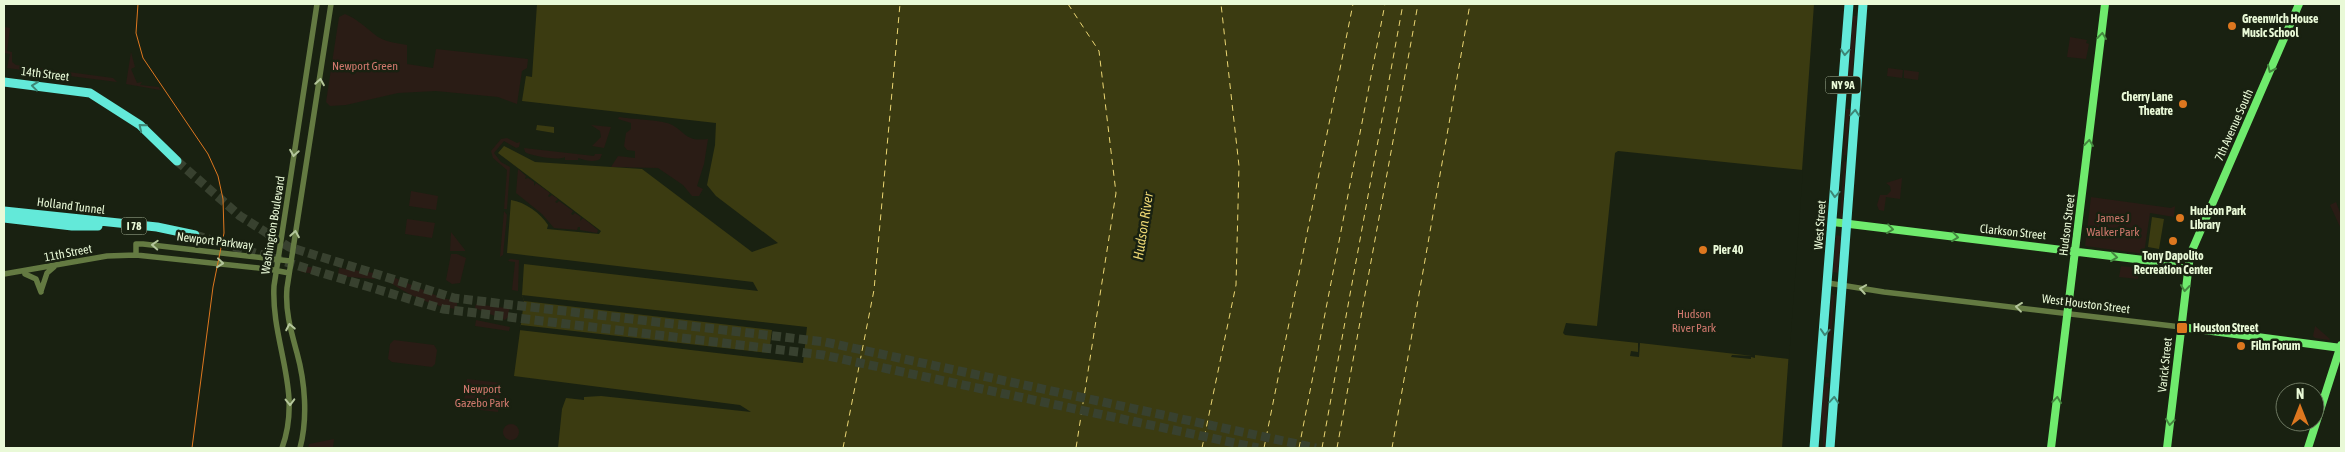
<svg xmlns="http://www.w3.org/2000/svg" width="2345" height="452" font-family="'Asap Condensed',sans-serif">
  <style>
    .green { fill: #2a1c15 }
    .water { fill: #3b3b11 }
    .pier { fill: #192111 }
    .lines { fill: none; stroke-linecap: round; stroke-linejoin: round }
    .ferry { stroke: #ebd673; stroke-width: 1; stroke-dasharray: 6 5; stroke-linecap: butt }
    .highway-tunnel { stroke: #38412f; stroke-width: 9; stroke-dasharray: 9 4.5; stroke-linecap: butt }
    .minor { stroke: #647a42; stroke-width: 5.5 }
    .major { stroke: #6fea6d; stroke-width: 8 }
    .highway { stroke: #63e9d9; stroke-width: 9 }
    .tram { stroke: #dd771f; stroke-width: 1 }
    .oneway { stroke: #44863f }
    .oneway2 { stroke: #3e8575 }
    .oneway3 { stroke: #b4c69b }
    .poi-dot { fill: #dd771f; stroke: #192111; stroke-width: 2 }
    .labels { text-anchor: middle; stroke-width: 5; stroke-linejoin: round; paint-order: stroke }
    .shield { fill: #192111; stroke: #abb89c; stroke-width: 1 }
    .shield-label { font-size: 11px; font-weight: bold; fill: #e9f9d7 }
    .poi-label { font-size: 12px; font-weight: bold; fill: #e9f9d7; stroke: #192111; text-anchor: start }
    .park-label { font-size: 12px; fill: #cf786d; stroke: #192111 }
    .street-label { font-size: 12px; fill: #e9f9d7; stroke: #192111 }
    .water-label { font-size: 14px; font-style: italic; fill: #ebd673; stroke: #192111 }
  </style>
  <rect width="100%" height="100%" fill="#192111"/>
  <!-- green -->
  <path class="green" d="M345,14C357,19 364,26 374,34C383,42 396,43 407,45V64L433,68L436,49L528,59L527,68L522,71L517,104L498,97L436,91L398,93L346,105L330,106L326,102L339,17Z
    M1853,16H1857L1851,89H1847Z
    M5,27L10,28L7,51L12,52V62L16,65L113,78L117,82L7,68L10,54L4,53Z
    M2070,37L2087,40L2086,43L2089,44L2086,59L2067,57Z
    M131,52L135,67L131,69L137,83L142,82L140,85L159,87L160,90L126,84Z
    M1888,68L1903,70L1902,78L1887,76Z
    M1904,70L1919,72L1918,80L1904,78Z
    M1846,109H1850L1846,155H1844Z
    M619,117C630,119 661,120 670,124C687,132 684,142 708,139L704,164L697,186L703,189L699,196H692L683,185L658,168L611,167L618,156L635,158V151L627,150L624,146L626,133L631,129V123L618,119Z
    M591,125L611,127L604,148L592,146L601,137L600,131Z
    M507,138L517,143L520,142L519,147L516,148L504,141L494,153L501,162L510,167L507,209H504L507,170L493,158L491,151L501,139Z
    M524,148L594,156L595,154H602L600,159C593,163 585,160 578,158V160H565V157C559,161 531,156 525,152Z
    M1844,161L1846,162L1842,218H1840Z
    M518,169L526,176L525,179L528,178L534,182V186L536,183L550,193L548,196L549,197L552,195L558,199L555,202L557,203L559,201L573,211L571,214L573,215L575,213L581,217L580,221L583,218L598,230L597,233L580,230V227H578L577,230L554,228L542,214L516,193Z
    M1902,178L1900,199L1886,197L1884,211L1879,210L1877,205L1880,195H1887L1891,191L1890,186L1886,183Z
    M411,191L438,196L436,210L409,206Z
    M2091,197L2171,208L2175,206L2174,217L2150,213L2144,254L2085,246Z
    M2336,202L2341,215V229L2330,205Z
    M504,211L507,215L503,255L500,257Z
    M407,219L435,223L432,238L405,234Z
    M451,232L465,250V251H450Z
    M1836,235L1841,236L1838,273L1833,272Z
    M451,254H457L466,258L460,283L452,284L446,280Z
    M510,259L519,260L518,291L512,290L515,262L508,261Z
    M302,266L317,268L319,271L317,274L301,272Z
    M2121,266L2139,268L2138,279L2119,277Z
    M339,268L374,273L377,276L374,279L338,276Z
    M393,277L442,298L457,301V309C435,307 408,295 391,283Z
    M1832,295H1834L1829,378L1825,377Z
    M508,302L510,304L508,317L505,320L475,308L476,304L506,308Z
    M476,320L510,327L509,331L475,326Z
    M2315,326L2330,339L2329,340L2315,338L2313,336Z
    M394,340L434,345L437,350L435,364L432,367L392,362L388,359L390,344Z
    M467,379L501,383L498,412L463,408Z
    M1826,383H1829L1825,448H1823C1824,428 1817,401 1826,383Z
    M503 432a8 8 0 1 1 16 0a8 8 0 1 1-16 0Z
    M334,439L333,448H308L309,444Z"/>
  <!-- water -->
  <path class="water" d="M537,4H1814L1782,448H558L562,409L566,398L584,400V397L601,396L751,412L740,405L514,376L524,301L522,295L524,264L758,291L753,282L507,253L511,200C525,202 540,213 548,225L547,229L599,234L601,231L498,153L504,146L535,162L642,169L752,252L778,243L716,196L707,185L715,145L716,123L522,101L526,76L532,77Z
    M537,125L554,127V133L536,130Z
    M2152,217L2164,219L2159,249L2148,247Z"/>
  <!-- pier -->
  <path class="pier" d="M1618,151L1803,170L1789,359L1755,355V358L1751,357V359L1731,357L1732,355L1753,356L1640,343L1639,357L1630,356L1631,351L1638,352V343L1565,335L1563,333L1566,323L1597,326L1615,153Z
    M522,295L807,327L803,363L519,330L521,325L769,353L772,330L524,301Z"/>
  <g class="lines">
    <!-- ferry -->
    <path class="ferry" d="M1068,4L1099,51L1116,193L1076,448
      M843,448L874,290L900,4
      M1202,448L1236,285L1239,166L1221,4
      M1264,448L1353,4
      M1299,448L1385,4
      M1322,448L1403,4
      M1337,448L1418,4
      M1392,448L1470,4"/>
    <!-- highway-tunnel -->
    <path class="highway-tunnel" d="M177,161L240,216L289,247L454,298L825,342L1316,448
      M195,235L443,309L823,355L1258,448"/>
    <!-- minor -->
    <path class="minor" d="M136,255V244H143L290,261
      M4,274L107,256L136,255L268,269L289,273
      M25,274L36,279L41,292
      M1828,283L1884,292L2181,327
      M41,291L47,273L54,267
      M282,448C303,391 271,343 274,286L317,4
      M300,448C308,418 305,382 297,353C291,331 285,311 287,288L331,4"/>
    <!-- major -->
    <path class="major" d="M1833,222L2152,261L2175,259L2190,255
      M2160,264L2187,269
      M2181,327L2341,348
      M2051,448L2105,4
      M2167,448L2190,255L2299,4
      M2308,448L2341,345"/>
    <!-- highway -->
    <path class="highway" d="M4,82L90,93L140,125L177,161
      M4,211L157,227L195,235
      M4,218L72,226H98
      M1814,448L1849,4
      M1830,448L1863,4"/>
    <!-- tram -->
    <path class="tram" d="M138,4L136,33L143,58L208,154L218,176L223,199L224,233L213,287L192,448"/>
  </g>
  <!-- one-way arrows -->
  <defs><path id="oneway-chevron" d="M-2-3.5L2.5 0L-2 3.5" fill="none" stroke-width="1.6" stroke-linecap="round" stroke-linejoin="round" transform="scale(1.25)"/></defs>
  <g class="oneway">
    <use href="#oneway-chevron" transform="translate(2102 36) rotate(-83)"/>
    <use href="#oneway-chevron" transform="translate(2271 69) rotate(114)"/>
    <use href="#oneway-chevron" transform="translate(2089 143) rotate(-83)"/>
    <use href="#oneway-chevron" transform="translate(1890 229) rotate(7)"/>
    <use href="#oneway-chevron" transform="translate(1955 237) rotate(7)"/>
    <use href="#oneway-chevron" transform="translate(2114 257) rotate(7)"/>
    <use href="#oneway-chevron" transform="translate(2185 288) rotate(96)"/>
    <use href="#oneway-chevron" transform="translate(2057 400) rotate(-83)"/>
    <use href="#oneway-chevron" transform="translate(2170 422) rotate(97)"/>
  </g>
  <g class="oneway2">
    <use href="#oneway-chevron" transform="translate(1845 52) rotate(94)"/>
    <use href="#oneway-chevron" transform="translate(35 86) rotate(-173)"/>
    <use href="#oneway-chevron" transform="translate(1855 113) rotate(-86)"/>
    <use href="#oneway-chevron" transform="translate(142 127) rotate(-141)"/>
    <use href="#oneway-chevron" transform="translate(1835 194) rotate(94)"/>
    <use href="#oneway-chevron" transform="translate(1825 332) rotate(94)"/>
    <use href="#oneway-chevron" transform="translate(1834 400) rotate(-86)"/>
  </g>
  <g class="oneway3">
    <use href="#oneway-chevron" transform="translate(320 82) rotate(-81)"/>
    <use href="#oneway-chevron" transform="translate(294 153) rotate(99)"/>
    <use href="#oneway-chevron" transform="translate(295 234) rotate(-81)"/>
    <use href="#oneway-chevron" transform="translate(155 245) rotate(-177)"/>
    <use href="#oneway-chevron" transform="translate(220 263) rotate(6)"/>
    <use href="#oneway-chevron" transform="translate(1863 289) rotate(-171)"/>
    <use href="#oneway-chevron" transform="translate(2019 307) rotate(-173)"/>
    <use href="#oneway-chevron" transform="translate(290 327) rotate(-101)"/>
    <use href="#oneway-chevron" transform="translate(290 402) rotate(89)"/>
  </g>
  <!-- markers -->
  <g class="poi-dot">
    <circle cx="2232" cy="26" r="5"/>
    <circle cx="2183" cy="104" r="5"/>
    <circle cx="2180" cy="218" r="5"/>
    <circle cx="2173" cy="241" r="5"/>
    <circle cx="1703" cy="250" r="5"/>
    <rect x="2176" y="322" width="12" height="12" rx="2.5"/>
    <circle cx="2241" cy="346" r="5"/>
  </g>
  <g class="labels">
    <!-- shield labels -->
    <g class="shield">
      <rect x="1825.5" y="76.5" width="35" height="17" rx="4"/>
      <rect x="121.5" y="217.5" width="25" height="17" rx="4"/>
    </g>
    <g class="shield-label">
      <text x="1843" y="89">NY 9A</text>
      <text x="134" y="230">I 78</text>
    </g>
    <!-- poi labels -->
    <g class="poi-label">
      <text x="2242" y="23">Greenwich House<tspan x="2242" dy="14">Music School</tspan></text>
      <text x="2173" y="101" text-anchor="end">Cherry Lane<tspan x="2173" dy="14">Theatre</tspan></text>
      <text x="2190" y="215">Hudson Park<tspan x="2190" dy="14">Library</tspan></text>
      <text x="1713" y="254">Pier 40</text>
      <text x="2173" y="260" text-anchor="middle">Tony Dapolito<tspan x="2173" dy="14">Recreation Center</tspan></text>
      <text x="2193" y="332">Houston Street</text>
      <text x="2251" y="350">Film Forum</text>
    </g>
    <!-- park labels -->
    <g class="park-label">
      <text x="365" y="70">Newport Green</text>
      <text x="2113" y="222">James J<tspan x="2113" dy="14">Walker Park</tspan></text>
      <text x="1694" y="318">Hudson<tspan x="1694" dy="14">River Park</tspan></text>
      <text x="482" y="393">Newport<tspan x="482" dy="14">Gazebo Park</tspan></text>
    </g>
    <!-- street labels -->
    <g class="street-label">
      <text transform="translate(45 74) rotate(7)" y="4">14th Street</text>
      <text transform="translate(2234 125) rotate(-66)" y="4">7th Avenue South</text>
      <text transform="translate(71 206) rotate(7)" y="4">Holland Tunnel</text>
      <text transform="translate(273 225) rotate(-81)" y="4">Washington Boulevard</text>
      <text transform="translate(1820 225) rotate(-86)" y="4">West Street</text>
      <text transform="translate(2067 225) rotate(-83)" y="4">Hudson Street</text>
      <text transform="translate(2013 232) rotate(6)" y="4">Clarkson Street</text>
      <text transform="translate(215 241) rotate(7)" y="4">Newport Parkway</text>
      <text transform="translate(68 253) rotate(-11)" y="4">11th Street</text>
      <text transform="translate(2086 304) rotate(7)" y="4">West Houston Street</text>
      <text transform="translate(2165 365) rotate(-84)" y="4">Varick Street</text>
    </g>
    <!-- water labels -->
    <g class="water-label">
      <text transform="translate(1143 226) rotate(-81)" y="5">Hudson River</text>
    </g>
  </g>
  <!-- border -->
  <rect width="2345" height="452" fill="none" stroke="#e9f9d7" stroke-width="10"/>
  <!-- north arrow -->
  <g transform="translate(2300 407)"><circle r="24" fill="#192111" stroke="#6c7760"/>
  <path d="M0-4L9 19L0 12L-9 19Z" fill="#dd771f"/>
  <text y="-8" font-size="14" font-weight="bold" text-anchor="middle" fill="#e9f9d7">N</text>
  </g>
</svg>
